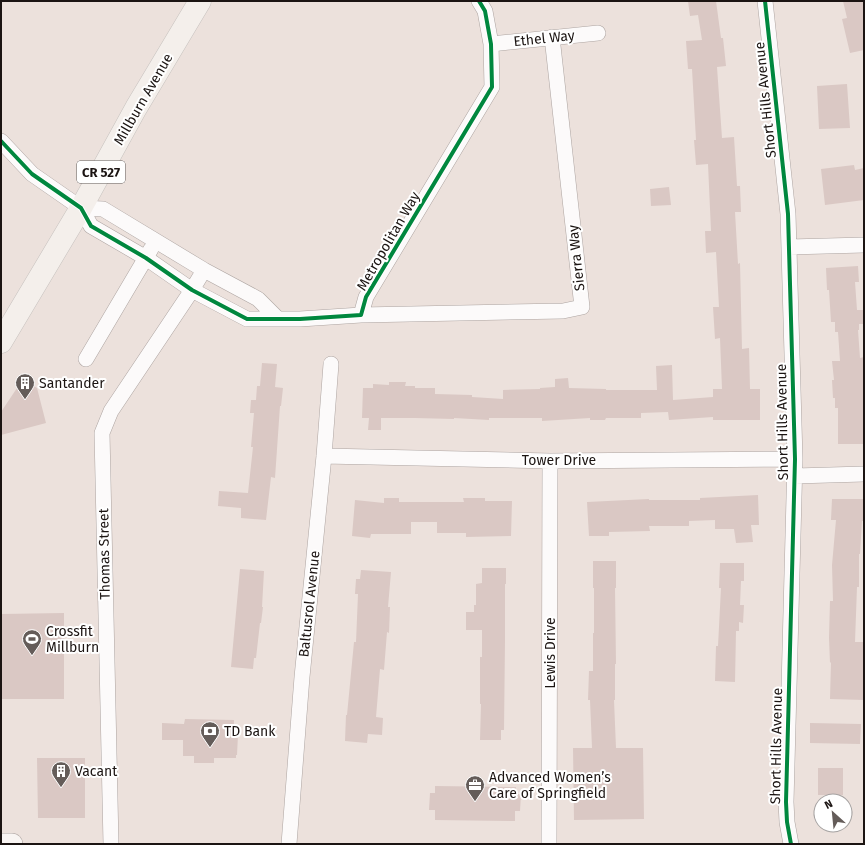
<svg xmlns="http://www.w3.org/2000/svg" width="865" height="845" font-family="'Fira Sans',sans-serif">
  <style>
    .building { fill: #dac8c4 }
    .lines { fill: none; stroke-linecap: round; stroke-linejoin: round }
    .street-casing { stroke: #ada4a1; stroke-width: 16 }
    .secondary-casing { stroke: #ada4a1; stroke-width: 22 }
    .primary-casing { stroke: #c6c1be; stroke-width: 23 }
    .street { stroke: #fcfafa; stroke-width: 15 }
    .secondary { stroke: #f9f5f3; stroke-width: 21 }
    .primary { stroke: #f4efeb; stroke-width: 22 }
    .cycleway-casing { stroke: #fff; stroke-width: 6 }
    .cycleway { stroke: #00873e; stroke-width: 4 }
    .labels { text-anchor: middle; stroke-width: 4; stroke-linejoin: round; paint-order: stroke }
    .shield { fill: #fff; stroke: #5f5a59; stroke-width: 1 }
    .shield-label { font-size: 13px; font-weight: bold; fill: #1b1412 }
    .street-label { font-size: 14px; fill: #1b1412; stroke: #fff }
    .poi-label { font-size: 14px; fill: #1b1412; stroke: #fff; text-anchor: start }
  </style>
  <rect width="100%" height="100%" fill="#ece1dc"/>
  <!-- building -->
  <path class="building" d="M688,1H716L721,38H723L726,66L717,67L722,138L734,137L737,186H740L741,212H735L738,264L740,263L742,349L749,348L750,389H760V420H713V417L669,420L668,412L641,413V418H606L605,420H590V418L542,421V418H489V420L454,418V419L415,418H381V430H368L369,418H362L363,388H373V384L389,385V382H406L405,386H415V388H435V394L472,395V397L503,399V390L540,389V388L555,387V379L568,378L569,388L606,389V390H657L656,366L672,365L673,400L713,397V389H722L720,338L715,339L713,307H719L716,252L706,253L705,231H711L708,164L696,165L694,140H696L692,69H688L686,41L702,40L698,15L690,16Z
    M843,1H864V50L850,53L842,19L847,18Z
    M847,84L850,128L819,129L817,86Z
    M854,165L855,170L864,168V200L825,205L821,169Z
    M669,187L671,205L651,206L650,189Z
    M858,266L859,282H855L857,310H863L864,324H859V330H858L860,358L864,357V444H838V408H835V398H833L832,380H834L832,361H840L838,332H835V322H831L829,290H827L826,268Z
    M262,363L277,364L275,387L283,388L281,406H280L275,478L271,477L266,520L241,518V508L218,506L219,491L248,493L253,447H251L254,413H250L251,400H256L257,386H260Z
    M23,379L37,388L46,423L1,435V412Z
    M758,495L759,525H751L753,542L736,543L734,529H715V520L689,521V526H649L650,531L609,532V536H589L587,502L649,499V500H700V498Z
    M384,498H399V502H464L463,498H485V501H512L511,536L466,537V533H437V522H411V534H371L370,538L352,536L355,500L384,503Z
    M832,499H864V521H862L860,554H859V587H857L855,642H864V700L830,699L831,662L830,663L829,638L830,601H833L832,565L836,520H831Z
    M593,561H616V588H615L616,664H615V700H614L616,748H643L644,819L574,820L573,748H592L590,700H588L589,671H593V633H594V588H593Z
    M720,563H744V581H741L740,605H744L743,623L739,622V631H736L735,682L715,681L716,646H718L721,588H719Z
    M482,568H506V584H505V641L504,730H501V740H480L481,704H480V657H482V630H466V612H474V605H476V584L482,583Z
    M240,569L264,571L262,607H263L261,623H260L256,658H254L253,669L231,667Z
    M361,570L391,572L388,607H390L389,633L387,632L384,670L380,669L376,717L383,718L382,735L368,734L367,743L345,741L346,715H347L354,642H356L358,594H355L356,579H360Z
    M64,613V699H1V614Z
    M185,719L234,720V735H238L237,755H236V758H214V763H194V756H183V740H162V723L184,724Z
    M810,723L861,724L860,744L810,743Z
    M37,758H85V818H38Z
    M818,768H843V795H818Z
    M435,786L516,787V794H521L520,811H515V821L435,820V810H429L430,793H435Z"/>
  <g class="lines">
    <defs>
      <path id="street" d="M765,1L788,214L795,459L786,802L787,822L791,844
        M491,44L598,33
        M1,141L32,174L81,208L91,226L146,258L192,290L247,319H300L361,315L366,297L492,87L491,44L485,11L479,1
        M81,208L103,209L204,270L258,299L278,319
        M789,247L864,245
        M361,315L563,311L582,307L552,37
        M86,359L151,249
        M324,456L550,461L795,459
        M795,476L864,474
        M111,844L102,433L111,411L192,290L204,270
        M289,844L302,677L324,456L331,364
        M549,844L550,461"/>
      <path id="secondary" d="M1,844H12"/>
      <path id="primary" d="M1,342L81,208L136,108L200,1"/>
    </defs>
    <!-- street casing -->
    <use href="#street" class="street-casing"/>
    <!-- secondary casing -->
    <use href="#secondary" class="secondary-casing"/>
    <!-- primary casing -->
    <use href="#primary" class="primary-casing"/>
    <!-- street -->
    <use href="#street" class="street"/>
    <!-- secondary -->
    <use href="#secondary" class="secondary"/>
    <!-- primary -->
    <use href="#primary" class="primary"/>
    <defs>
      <path id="cycleway" d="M765,1L788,214L795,459L786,802L787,822L791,844
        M1,141L32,174L81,208L91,226L146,258L192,290L247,319H300L361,315L366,297L492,87L491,44L485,11L479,1"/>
    </defs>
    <!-- cycleway casing -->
    <use href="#cycleway" class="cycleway-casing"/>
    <!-- cycleway -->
    <use href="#cycleway" class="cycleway"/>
  </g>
  <!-- icons -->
  <defs>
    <symbol id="building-pin" viewBox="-11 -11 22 30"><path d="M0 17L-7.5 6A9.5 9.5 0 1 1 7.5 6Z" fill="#645c59" stroke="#fff"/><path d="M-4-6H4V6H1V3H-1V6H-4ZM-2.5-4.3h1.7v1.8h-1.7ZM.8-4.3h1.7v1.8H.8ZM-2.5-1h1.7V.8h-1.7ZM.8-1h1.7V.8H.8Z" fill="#fff"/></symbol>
    <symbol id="stadium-pin" viewBox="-11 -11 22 30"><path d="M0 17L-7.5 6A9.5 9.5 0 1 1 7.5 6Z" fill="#645c59" stroke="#fff"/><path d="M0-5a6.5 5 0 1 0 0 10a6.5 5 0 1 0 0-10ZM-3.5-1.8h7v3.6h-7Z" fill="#fff"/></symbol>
    <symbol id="bank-pin" viewBox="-11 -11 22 30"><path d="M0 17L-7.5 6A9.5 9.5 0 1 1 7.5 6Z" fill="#645c59" stroke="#fff"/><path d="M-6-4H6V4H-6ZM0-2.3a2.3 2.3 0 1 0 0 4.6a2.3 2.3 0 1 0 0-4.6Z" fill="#fff"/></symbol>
    <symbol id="office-pin" viewBox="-11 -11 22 30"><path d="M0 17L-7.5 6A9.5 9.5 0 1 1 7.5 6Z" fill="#645c59" stroke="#fff"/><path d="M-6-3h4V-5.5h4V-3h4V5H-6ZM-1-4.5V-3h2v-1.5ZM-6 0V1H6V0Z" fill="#fff"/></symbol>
  </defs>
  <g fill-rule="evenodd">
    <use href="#building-pin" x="14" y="372" width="22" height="30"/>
    <use href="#stadium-pin" x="21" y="628" width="22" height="30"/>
    <use href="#bank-pin" x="199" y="720" width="22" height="30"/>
    <use href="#building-pin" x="50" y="760" width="22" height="30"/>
    <use href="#office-pin" x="464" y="774" width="22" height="30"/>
  </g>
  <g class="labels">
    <!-- shield labels -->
    <rect class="shield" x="77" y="161" width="48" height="22" rx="3"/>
    <g class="shield-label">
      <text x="101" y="177">CR 527</text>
    </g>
    <!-- street labels -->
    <g class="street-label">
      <text transform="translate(544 38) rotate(-6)" y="5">Ethel Way</text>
      <text transform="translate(143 99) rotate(-60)" y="5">Millburn Avenue</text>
      <text transform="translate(765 100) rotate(-96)" y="5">Short Hills Avenue</text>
      <text transform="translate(388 241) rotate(-60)" y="5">Metropolitan Way</text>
      <text transform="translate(576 258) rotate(-96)" y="5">Sierra Way</text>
      <text transform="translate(782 422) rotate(-91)" y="5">Short Hills Avenue</text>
      <text x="559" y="465">Tower Drive</text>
      <text transform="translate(104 554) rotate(-91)" y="5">Thomas Street</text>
      <text transform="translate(309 604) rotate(-84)" y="5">Baltusrol Avenue</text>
      <text transform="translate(550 653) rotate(-90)" y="5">Lewis Drive</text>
      <text transform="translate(776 746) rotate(-89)" y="5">Short Hills Avenue</text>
    </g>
    <!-- poi labels -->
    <g class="poi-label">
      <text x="39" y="388">Santander</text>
      <text x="46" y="636">Crossfit<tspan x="46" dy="16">Millburn</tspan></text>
      <text x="224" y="736">TD Bank</text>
      <text x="75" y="776">Vacant</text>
      <text x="489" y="782">Advanced Women’s<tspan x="489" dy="16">Care of Springfield</tspan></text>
    </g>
  </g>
  <!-- border -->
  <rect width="865" height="845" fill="none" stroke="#1b1412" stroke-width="4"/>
  <!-- north arrow -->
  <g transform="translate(833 813) rotate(333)"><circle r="19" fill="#ffffff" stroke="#a4a1a0"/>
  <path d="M0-3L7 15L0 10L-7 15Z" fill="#645c59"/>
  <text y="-6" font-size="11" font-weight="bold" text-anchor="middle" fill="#1b1412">N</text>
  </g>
</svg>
